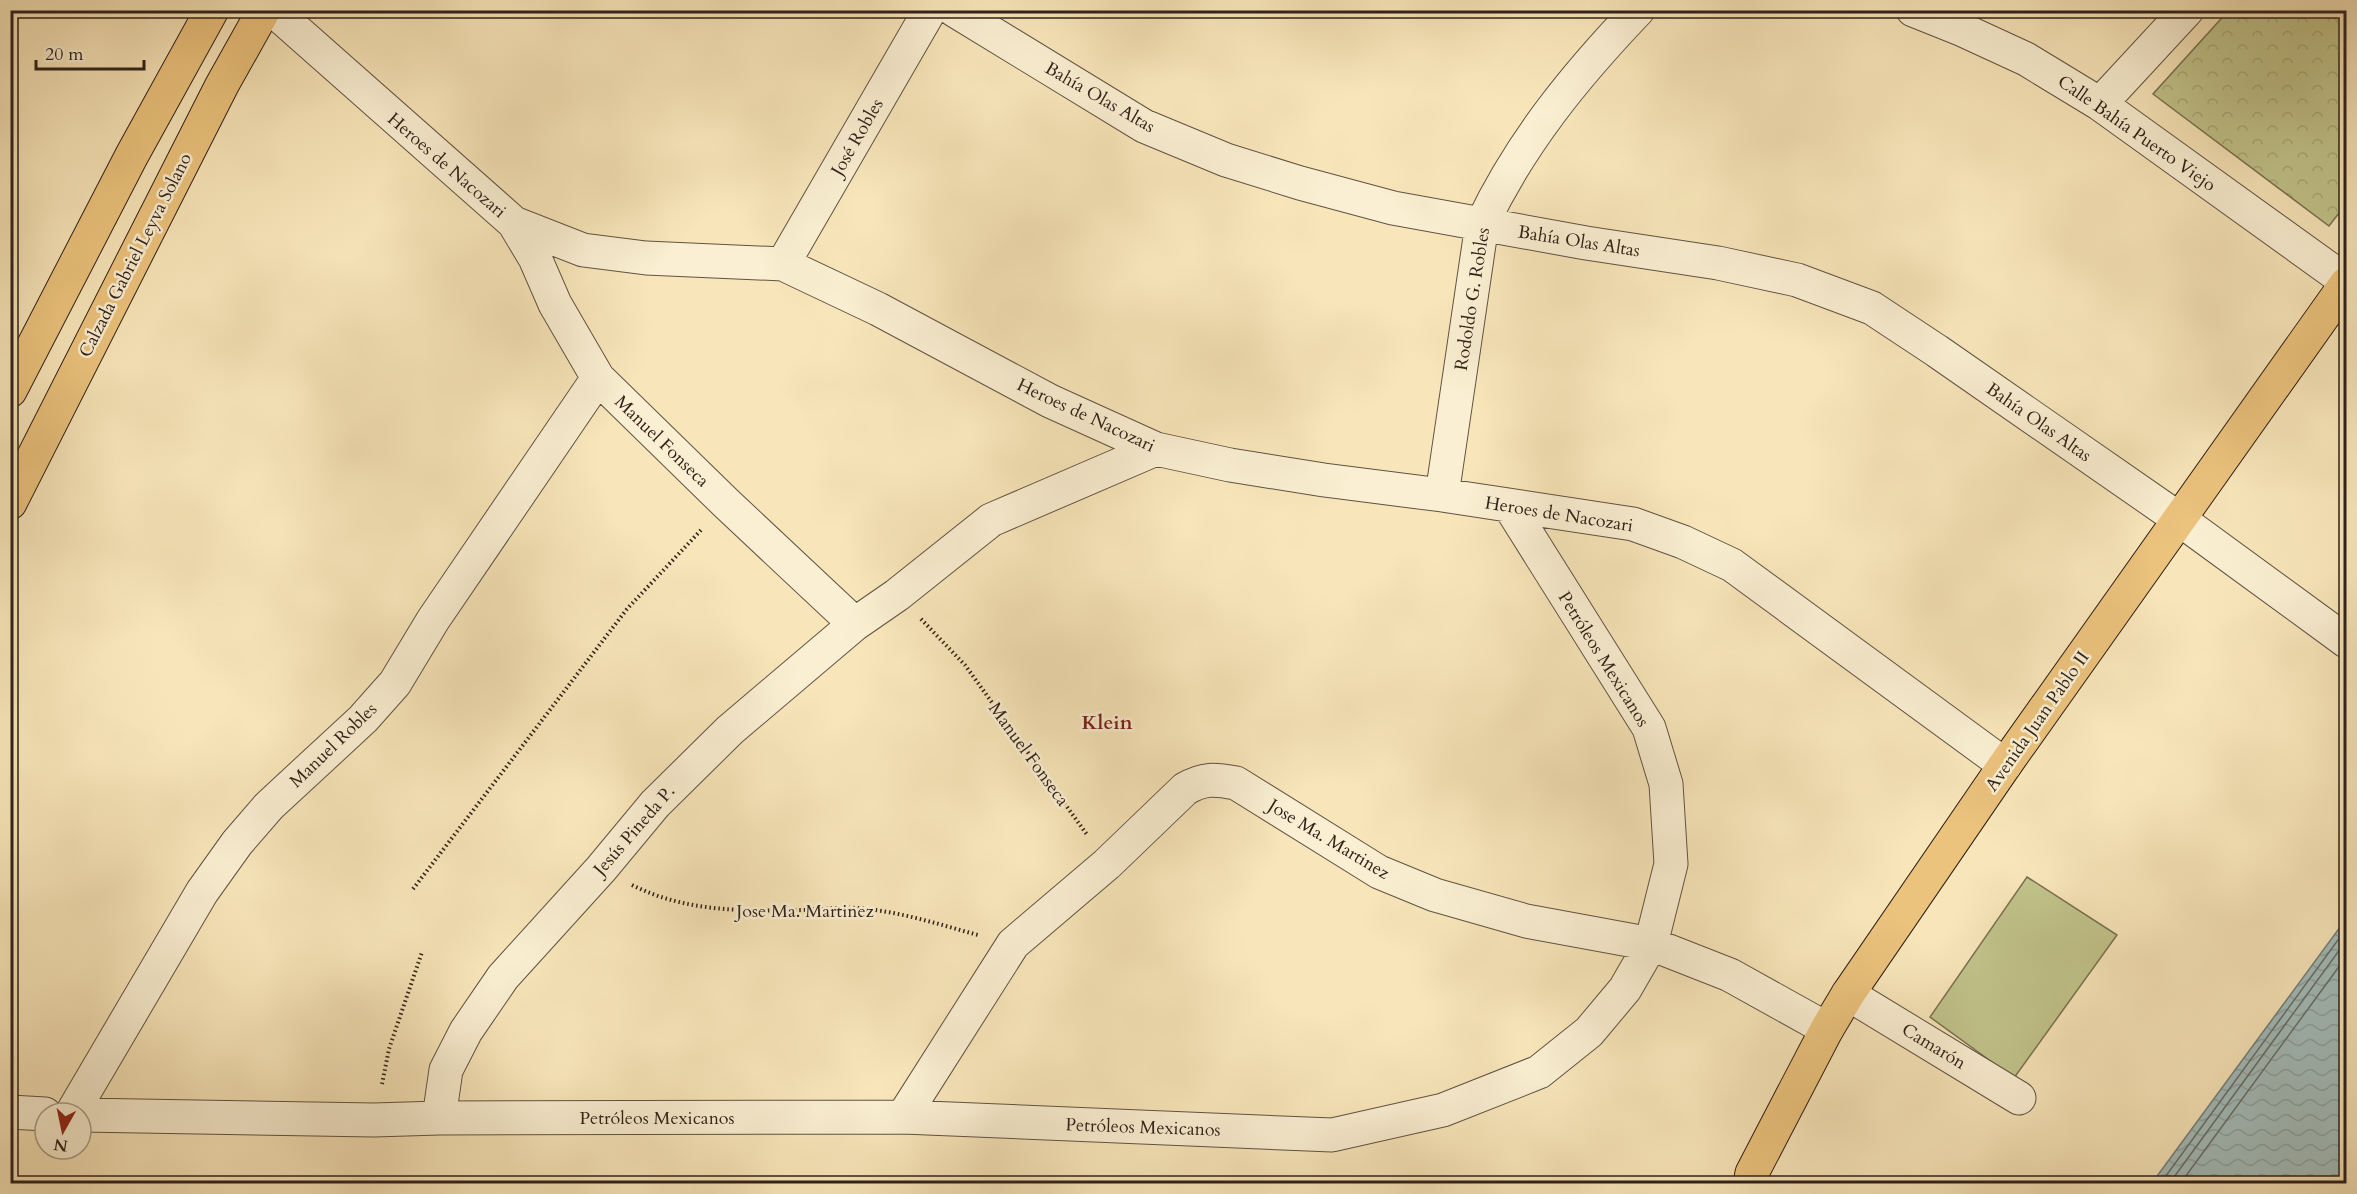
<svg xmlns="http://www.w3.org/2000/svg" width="2357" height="1194" font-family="Cardo,serif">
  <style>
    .forest { fill: url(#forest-crowns); stroke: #787253; stroke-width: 1.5 }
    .garden { fill: #c2c48c; stroke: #787253; stroke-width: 1.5 }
    .water { fill: url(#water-waves); stroke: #757f7b; stroke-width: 1.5 }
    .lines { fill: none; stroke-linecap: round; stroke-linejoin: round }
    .shore { stroke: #696f6a; stroke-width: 1.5 }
    .minor-casing { stroke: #615242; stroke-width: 35 }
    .major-casing { stroke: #2f211a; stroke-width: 35 }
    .path { stroke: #2f211a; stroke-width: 4; stroke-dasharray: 1.5 3; stroke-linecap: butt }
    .minor { stroke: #faefd2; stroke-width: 33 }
    .major { stroke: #ecc37d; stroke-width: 33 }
    .labels { text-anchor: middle; stroke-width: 5; stroke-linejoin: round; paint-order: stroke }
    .street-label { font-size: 18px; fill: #2f211a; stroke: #faefd2 }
    .neighbourhood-label { font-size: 20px; font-weight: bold; fill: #7a1f14; stroke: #faefd2 }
  </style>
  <defs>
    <pattern id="forest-crowns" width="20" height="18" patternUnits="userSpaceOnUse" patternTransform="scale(1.5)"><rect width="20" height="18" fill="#c2c48c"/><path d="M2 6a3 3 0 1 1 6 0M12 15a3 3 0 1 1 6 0" fill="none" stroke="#a7a878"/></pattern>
    <pattern id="water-waves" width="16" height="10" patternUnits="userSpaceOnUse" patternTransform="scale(1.5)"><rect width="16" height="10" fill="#a3bdbb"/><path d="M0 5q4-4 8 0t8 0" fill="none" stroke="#8da2a0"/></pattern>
  </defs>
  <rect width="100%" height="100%" fill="#f8e6ba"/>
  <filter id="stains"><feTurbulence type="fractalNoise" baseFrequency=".00333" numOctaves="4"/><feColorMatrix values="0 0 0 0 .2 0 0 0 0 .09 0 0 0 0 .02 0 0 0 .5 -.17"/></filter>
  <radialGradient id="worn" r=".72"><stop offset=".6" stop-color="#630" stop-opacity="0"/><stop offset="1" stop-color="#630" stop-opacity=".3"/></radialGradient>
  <!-- forest -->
  <path class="forest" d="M2229,10L2346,11V204L2329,226L2153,94Z"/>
  <!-- garden -->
  <path class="garden" d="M2027,877L2117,935L2014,1078L1930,1017Z"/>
  <!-- water -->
  <path class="water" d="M2346,919V1183H2152Z"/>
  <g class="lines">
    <!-- shore -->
    <path class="shore" d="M2160,1184L2346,929
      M2169,1184L2346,941
      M2180,1184L2346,957"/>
    <defs>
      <path id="minor" d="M273,10L514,223L583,250L646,258L783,264L878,309L1050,401L1156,449L1230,465L1324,480L1442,495L1633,524L1683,542L1732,565L2005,765
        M954,10L1144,126L1226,160L1300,183L1393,208L1586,243L1718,263L1797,280L1872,308L1937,351L2179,519L2346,641
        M1913,10L1963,30L2026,59L2100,104L2346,281
        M2100,104L2187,10
        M514,223L535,258L555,304L598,378L726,503L855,624
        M783,264L930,10
        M1442,495L1482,224C1521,142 1575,76 1638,10
        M1848,994L2019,1098
        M10,1112L45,1114
        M72,1113L202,892L237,843L269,806L363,719L395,683L433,620L598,378
        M81,1115L374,1120L439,1118L903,1117L1332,1135L1443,1110L1539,1072L1589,1032L1625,989L1651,944L1671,864L1666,784L1649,728L1509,505
        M903,1117L1013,944L1107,864L1185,789C1204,778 1214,779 1236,783L1379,872L1435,895L1526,921L1651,944L1730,975L1827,1029
        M439,1118L446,1070L466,1031L503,977L601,869L655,804L730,730L855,624L897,595L991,520L1156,449"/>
      <path id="major" d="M10,391L132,155L212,10
        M10,503L222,85L264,10
        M1750,1184L1752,1173L1827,1029L1848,994L2005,765L2346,284"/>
    </defs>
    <!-- minor casing -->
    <use href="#minor" class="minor-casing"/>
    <!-- major casing -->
    <use href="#major" class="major-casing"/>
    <!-- path -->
    <path class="path" d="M921,619L965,665L1088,836
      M632,885C688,913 746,911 807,910C823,909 841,907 857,908C898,911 938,924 978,935
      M413,889L627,609L702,529
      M382,1084L389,1049L422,952"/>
    <!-- minor -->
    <use href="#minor" class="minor"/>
    <!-- major -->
    <use href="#major" class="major"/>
  </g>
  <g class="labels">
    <!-- street labels -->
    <g class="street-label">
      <text transform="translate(1100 97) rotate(30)" y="6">Bahía Olas Altas</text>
      <text transform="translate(2137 133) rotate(35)" y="6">Calle Bahía Puerto Viejo</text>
      <text transform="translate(857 137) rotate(-60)" y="6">José Robles</text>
      <text transform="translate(447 165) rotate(41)" y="6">Heroes de Nacozari</text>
      <text transform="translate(1579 241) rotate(9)" y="6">Bahía Olas Altas</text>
      <text transform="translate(135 255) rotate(-63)" y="6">Calzada Gabriel Leyva Solano</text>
      <text transform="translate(1472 299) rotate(-81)" y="6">Rodoldo G. Robles</text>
      <text transform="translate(1086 415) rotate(25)" y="6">Heroes de Nacozari</text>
      <text transform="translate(2039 422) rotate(35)" y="6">Bahía Olas Altas</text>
      <text transform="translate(662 441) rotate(44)" y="6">Manuel Fonseca</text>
      <text transform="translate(1559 514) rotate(9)" y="6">Heroes de Nacozari</text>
      <text transform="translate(1604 659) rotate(58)" y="6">Petróleos Mexicanos</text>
      <text transform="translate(2037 721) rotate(-55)" y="6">Avenida Juan Pablo II</text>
      <text transform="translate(333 745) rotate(-44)" y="6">Manuel Robles</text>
      <text transform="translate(1029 754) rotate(54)" y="6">Manuel Fonseca</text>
      <text transform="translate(634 830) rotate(-49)" y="6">Jesús Pineda P.</text>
      <text transform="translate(1329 839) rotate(31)" y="6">Jose Ma. Martinez</text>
      <text x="805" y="917">Jose Ma. Martinez</text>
      <text transform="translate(1934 1046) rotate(31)" y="6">Camarón</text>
      <text x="657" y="1124">Petróleos Mexicanos</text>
      <text transform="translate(1143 1127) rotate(2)" y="6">Petróleos Mexicanos</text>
    </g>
    <!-- neighbourhood labels -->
    <g class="neighbourhood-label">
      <text x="1107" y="729">Klein</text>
    </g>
  </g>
  <!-- margin -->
  <rect width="2357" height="1194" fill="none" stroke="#f8e6ba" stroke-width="36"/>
  <rect x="12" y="12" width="2333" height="1170" fill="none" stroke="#2f211a" stroke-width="3"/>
  <rect x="18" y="18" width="2321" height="1158" fill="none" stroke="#2f211a" stroke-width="1.5"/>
  <!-- north arrow -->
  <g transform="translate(63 1131) rotate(189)"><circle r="28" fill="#faefd2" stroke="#a99d88" stroke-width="1.5"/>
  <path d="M0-4.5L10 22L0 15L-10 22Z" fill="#8f2418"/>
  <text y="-9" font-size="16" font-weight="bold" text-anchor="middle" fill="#2f211a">N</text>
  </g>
  <!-- scale -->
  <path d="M36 60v9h108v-9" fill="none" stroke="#2f211a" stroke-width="3"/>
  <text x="45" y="60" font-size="18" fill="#2f211a" stroke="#faefd2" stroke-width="4.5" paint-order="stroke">20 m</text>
  <rect width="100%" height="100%" filter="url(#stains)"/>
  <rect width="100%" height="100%" fill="url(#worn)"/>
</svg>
